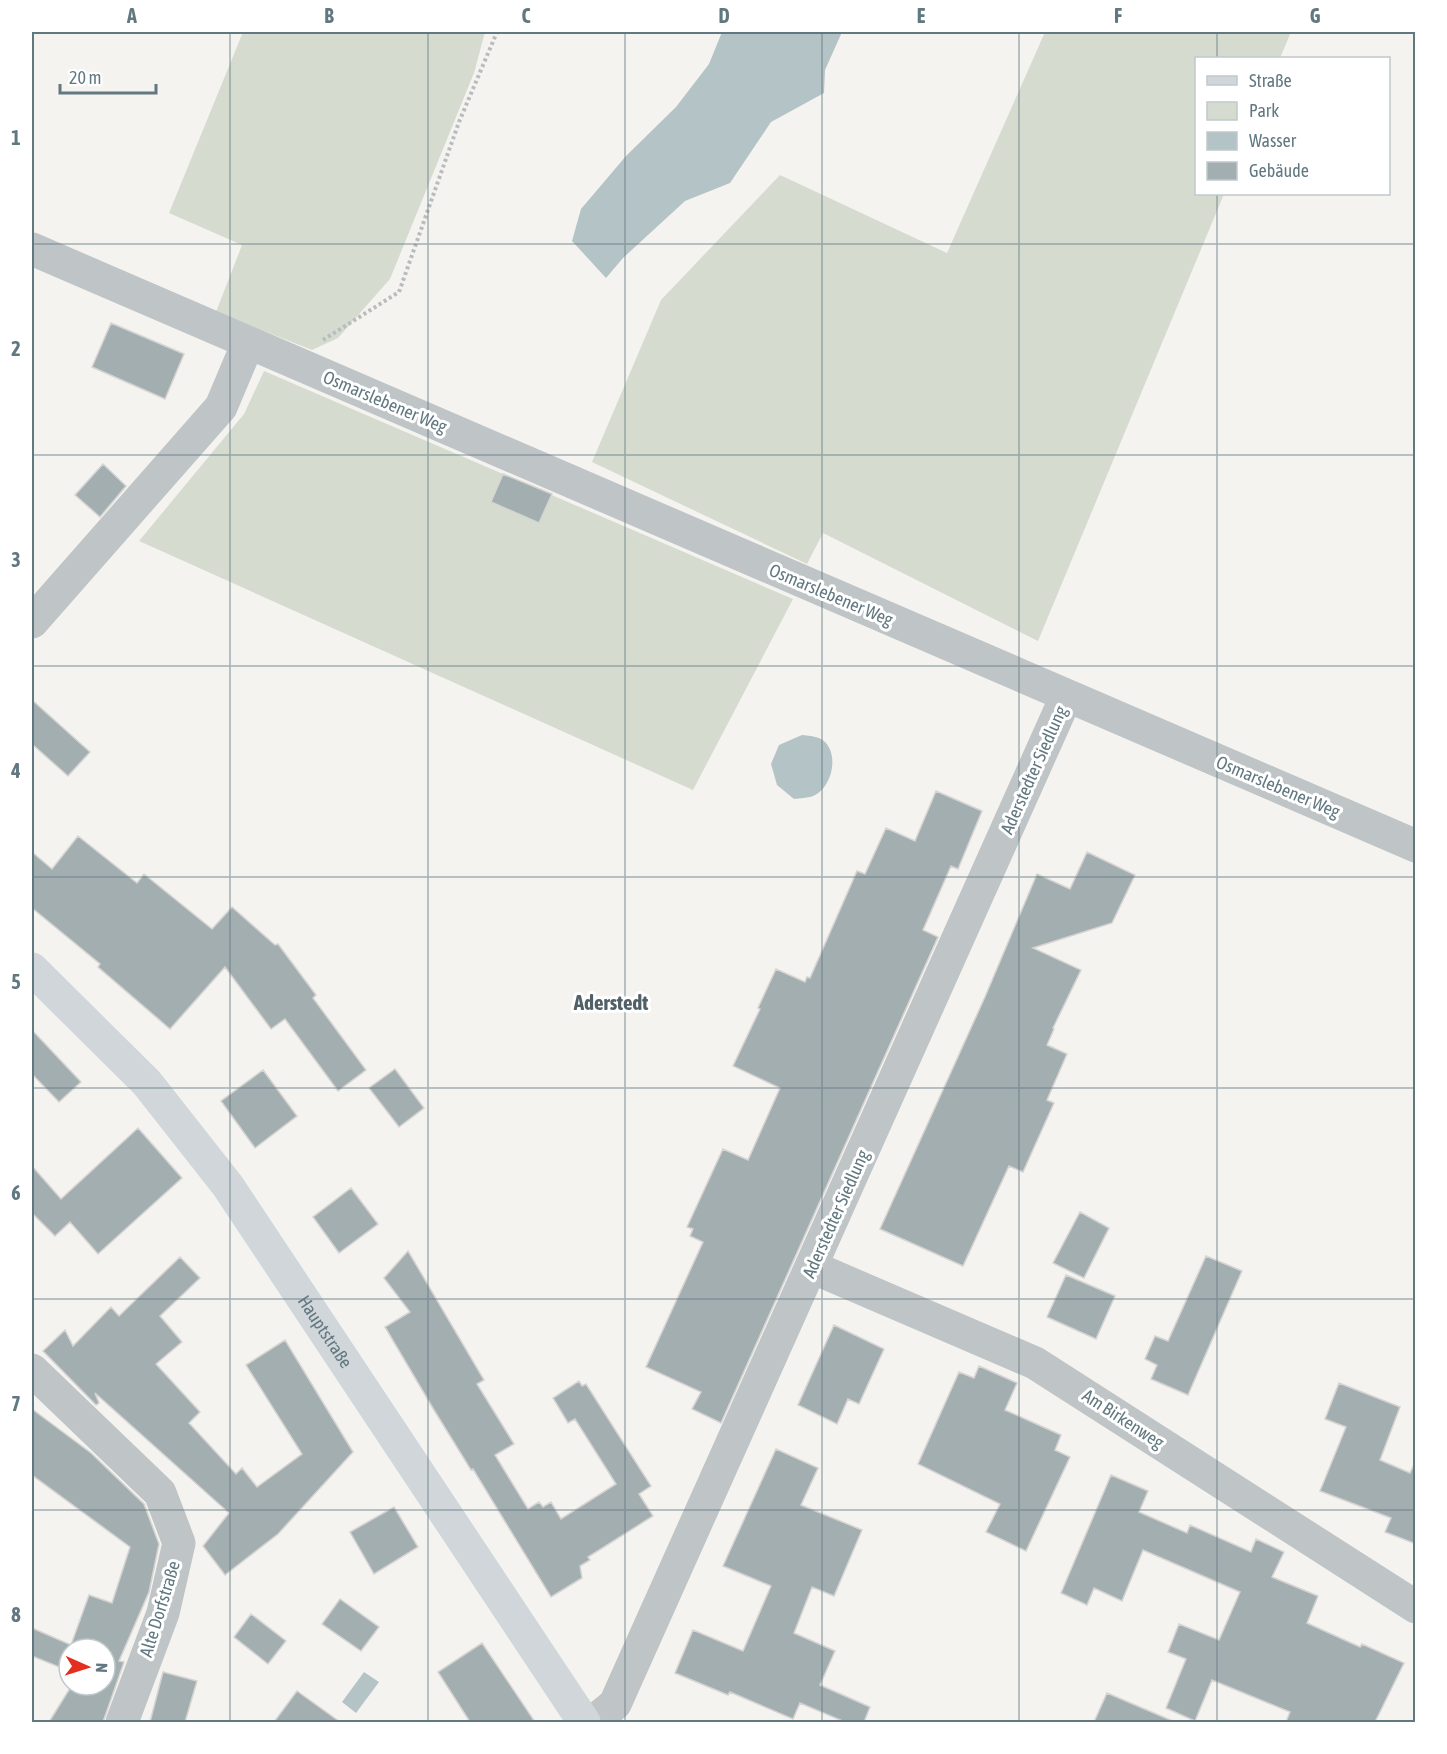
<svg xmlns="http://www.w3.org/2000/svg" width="1447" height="1754" font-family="'Asap Condensed',sans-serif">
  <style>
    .green { fill: #d6dbd0 }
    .water { fill: #b4c3c5 }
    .building { fill: #a3aeb1; stroke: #d5d4d2; stroke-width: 1.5 }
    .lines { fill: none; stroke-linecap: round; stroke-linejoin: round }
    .path { stroke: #b9bcbd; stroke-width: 4; stroke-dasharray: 3 3; stroke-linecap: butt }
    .minor { stroke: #bfc4c6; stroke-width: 33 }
    .secondary { stroke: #d0d6d9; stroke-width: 33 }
    .grid { fill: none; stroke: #627881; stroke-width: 1.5; stroke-opacity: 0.55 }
    .labels { text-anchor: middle; stroke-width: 6; stroke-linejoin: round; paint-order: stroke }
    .street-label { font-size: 18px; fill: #627881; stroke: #fff }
    .quarter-label { font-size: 21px; font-weight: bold; fill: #506066; stroke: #fff }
    .neatline { fill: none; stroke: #627881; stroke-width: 2 }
    .grid-label { font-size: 20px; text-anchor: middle; font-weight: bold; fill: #627881 }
  </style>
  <rect width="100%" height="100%" fill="#f4f3ef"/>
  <!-- green -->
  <path class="green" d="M243,32H485L474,73L390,279L338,338L312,350L216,312L242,245L169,213Z
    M1045,32H1291L1280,58H1196V194H1224L1038,641L823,533L807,564L592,462L661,300L780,175L947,253Z
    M264,371L793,599L693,790L139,541L244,414Z"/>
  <!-- water -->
  <path class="water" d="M722,32H842L825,70L824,93L771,122L730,183L685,201L623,258L606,278L572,241L581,209L626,156L676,107L709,64Z
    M802,735C810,736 819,736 825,742C839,756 832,788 813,796C808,798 800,798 794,799L777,785L771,764L779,745Z
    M364,1672L379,1682L356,1713L342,1702Z"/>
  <!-- building -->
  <path class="building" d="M111,323L184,354L165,399L92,367Z
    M103,464L126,486L100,517L75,495Z
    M503,474L552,494L539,523L491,502Z
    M32,700L90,752L68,776L32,744Z
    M936,791L982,811L958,869L951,866L923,930L938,937L721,1423L692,1409L701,1392L646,1367L703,1242L690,1236L693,1229L687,1227L723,1149L748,1160L780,1088L733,1066L760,1009L758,1008L776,969L805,982L807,977L810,978L857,871L865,874L886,828L915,841Z
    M78,836L137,883L144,874L212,929L232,907L275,945L278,944L316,995L313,998L366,1070L338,1091L285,1019L271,1029L225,967L170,1029L98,967L100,964L32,908V852L52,869Z
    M1087,852L1135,875L1112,923L1033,948L1081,970L1053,1028L1054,1029L1047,1045L1067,1054L1047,1100L1054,1103L1023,1172L1009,1166L963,1266L880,1229L985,997L1037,874L1070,889Z
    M32,1030L81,1082L59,1102L32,1074Z
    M395,1069L424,1108L399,1127L369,1088Z
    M263,1070L297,1116L255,1148L221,1101Z
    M138,1128L182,1178L98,1254L70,1222L55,1236L32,1213V1166L61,1199Z
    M351,1188L378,1224L339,1253L313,1217Z
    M1080,1212L1109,1228L1084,1278L1053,1263Z
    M408,1251L484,1380L477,1384L514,1444L495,1455L528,1509L539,1502L543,1507L551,1502L561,1519L616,1484L575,1419L568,1423L553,1398L579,1381L582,1386L586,1384L651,1486L639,1494L653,1516L588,1557L590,1560L580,1566L582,1578L551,1597L473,1469L471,1470L434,1410L385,1327L410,1312L384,1278Z
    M1206,1256L1242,1271L1188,1395L1151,1379L1157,1365L1145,1359L1155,1336L1168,1341Z
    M180,1257L200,1278L160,1316L182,1342L156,1364L200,1412L189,1423L236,1474L242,1468L257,1487L302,1454L246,1365L285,1340L353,1452L278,1534L225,1575L203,1546L229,1513L95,1393L99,1403L96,1405L43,1351L65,1330L73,1346L111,1307L119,1316Z
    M1066,1275L1115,1296L1096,1339L1047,1317Z
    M834,1325L884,1349L859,1404L848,1399L837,1424L798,1405Z
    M979,1366L1017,1383L1005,1410L1061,1435L1055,1450L1070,1457L1026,1551L986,1532L1000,1504L918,1464L959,1372L974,1378Z
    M1339,1383L1400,1407L1380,1460L1410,1473L1416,1460V1544L1385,1532L1391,1518L1320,1491L1346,1427L1325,1419Z
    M32,1409L91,1453L144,1504L159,1544L149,1592L119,1661L124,1662L103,1722H49L72,1685H105V1649H69V1671L32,1656V1628L71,1645L89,1595L112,1603L130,1547L32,1475Z
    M776,1449L818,1468L801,1505L862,1530L834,1596L812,1587L794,1633L835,1651L820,1685L870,1707L864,1722H845L800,1703L793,1719L730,1692L728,1695L675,1673L693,1630L743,1651L771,1586L723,1566Z
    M1111,1475L1148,1491L1139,1512L1187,1533L1190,1525L1251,1552L1256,1539L1284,1552L1272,1577L1318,1596L1307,1623L1360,1647L1362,1644L1404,1663L1375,1722H1286L1290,1712L1212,1680L1195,1721L1166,1708L1186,1659L1168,1652L1179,1624L1219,1640L1240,1592L1143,1550L1122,1601L1094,1588L1087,1605L1061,1593Z
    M394,1507L418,1547L374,1574L350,1532Z
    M340,1599L379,1627L361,1651L322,1624Z
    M251,1614L286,1641L268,1664L234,1637Z
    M482,1643L535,1722H470L438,1672Z
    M163,1672L197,1681L185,1722H150Z
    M297,1691L340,1722H274Z
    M1107,1693L1175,1722H1094Z"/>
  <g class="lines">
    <!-- path -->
    <path class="path" d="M323,340L399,292L459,122L497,32"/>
    <!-- minor -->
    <path class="minor" d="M32,249L1416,846
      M32,622L221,407L248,343
      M812,1267L1035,1363L1416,1607
      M32,1370L160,1493L179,1543L163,1613L122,1722
      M593,1722L615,1704L1066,697"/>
    <!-- secondary -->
    <path class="secondary" id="s1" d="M32,969L147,1083L228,1186L584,1722"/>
  </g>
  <!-- grid -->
  <path class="grid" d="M230,32V1722M428,32V1722M625,32V1722M822,32V1722M1019,32V1722M1217,32V58M1217,194V1722M32,244H1416M32,455H1416M32,666H1416M32,877H1416M32,1088H1416M32,1299H1416M32,1510H1416"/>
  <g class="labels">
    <!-- street labels -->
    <g class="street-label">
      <text transform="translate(385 402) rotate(23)" y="6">Osmarslebener Weg</text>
      <text transform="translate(831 595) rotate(23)" y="6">Osmarslebener Weg</text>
      <text transform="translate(1034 770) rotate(-66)" y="6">Aderstedter Siedlung</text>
      <text transform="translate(1278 787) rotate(23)" y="6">Osmarslebener Weg</text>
      <text transform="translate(836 1214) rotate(-66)" y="6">Aderstedter Siedlung</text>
      <text dy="6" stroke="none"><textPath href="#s1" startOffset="468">Hauptstraße</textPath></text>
      <text transform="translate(1123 1419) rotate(33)" y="6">Am Birkenweg</text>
      <text transform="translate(160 1609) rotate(-73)" y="6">Alte Dorfstraße</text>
    </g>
    <!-- quarter labels -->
    <g class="quarter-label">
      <text x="611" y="1010">Aderstedt</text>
    </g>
  </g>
  <!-- border -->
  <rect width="1447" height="1754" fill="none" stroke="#ffffff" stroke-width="66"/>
  <!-- legend -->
  <rect x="1195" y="57" width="195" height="138" fill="#ffffff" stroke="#c0c9cd" stroke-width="1.5"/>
  <rect x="1207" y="76" width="30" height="9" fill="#d0d6d9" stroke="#c0c9cd" stroke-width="1.5"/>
  <text x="1249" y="87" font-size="18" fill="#627881">Straße</text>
  <rect x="1207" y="102" width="30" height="18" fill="#d6dbd0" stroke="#c0c9cd" stroke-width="1.5"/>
  <text x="1249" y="117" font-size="18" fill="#627881">Park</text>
  <rect x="1207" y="132" width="30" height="18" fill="#b4c3c5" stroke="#c0c9cd" stroke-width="1.5"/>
  <text x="1249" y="147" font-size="18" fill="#627881">Wasser</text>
  <rect x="1207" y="162" width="30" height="18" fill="#a3aeb1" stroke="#c0c9cd" stroke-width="1.5"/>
  <text x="1249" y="177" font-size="18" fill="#627881">Gebäude</text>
  <!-- north arrow -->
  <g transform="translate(87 1667) rotate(93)"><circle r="28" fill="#ffffff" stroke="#c0c9cd" stroke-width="1.5"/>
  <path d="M0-4.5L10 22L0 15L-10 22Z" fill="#e42e1f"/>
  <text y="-9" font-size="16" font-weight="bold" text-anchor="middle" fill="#627881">N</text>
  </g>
  <!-- scale -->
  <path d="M60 84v9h96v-9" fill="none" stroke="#627881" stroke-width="3"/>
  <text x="69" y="84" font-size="18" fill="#627881" stroke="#ffffff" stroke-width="4.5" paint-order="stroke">20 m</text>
  <rect x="33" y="33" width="1381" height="1688" class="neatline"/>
  <g class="grid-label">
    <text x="132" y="23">A</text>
    <text x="329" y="23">B</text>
    <text x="526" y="23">C</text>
    <text x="724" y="23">D</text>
    <text x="921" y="23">E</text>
    <text x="1118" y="23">F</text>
    <text x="1315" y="23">G</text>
    <text x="16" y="145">1</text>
    <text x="16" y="356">2</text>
    <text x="16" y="567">3</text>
    <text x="16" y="778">4</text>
    <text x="16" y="989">5</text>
    <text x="16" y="1200">6</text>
    <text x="16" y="1411">7</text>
    <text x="16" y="1622">8</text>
  </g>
</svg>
